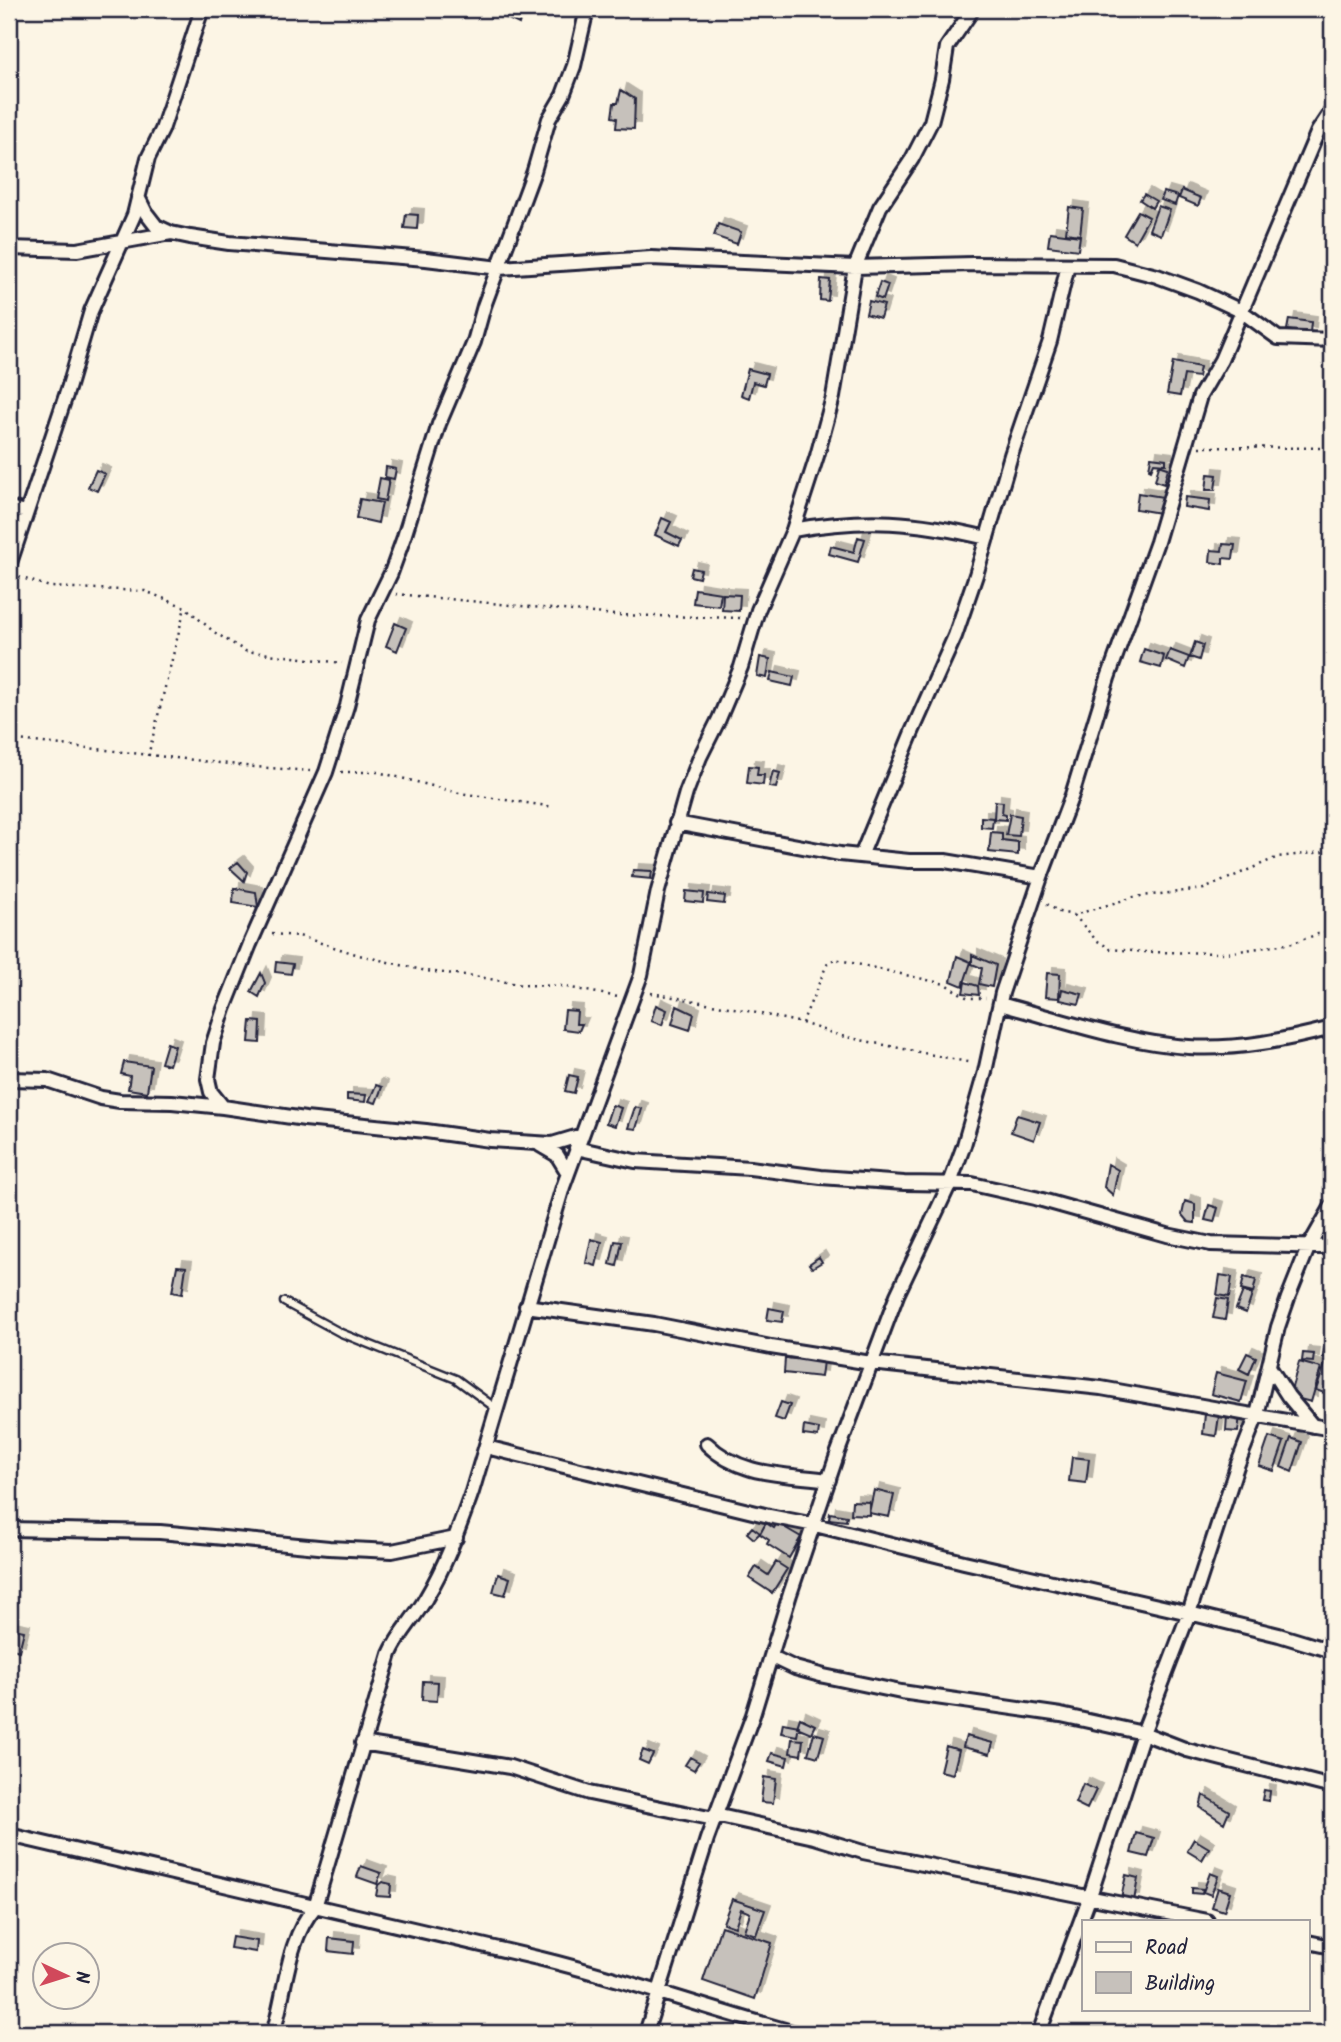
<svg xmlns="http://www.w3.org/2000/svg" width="1341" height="2042" font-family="Kalam,sans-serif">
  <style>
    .building { fill: #c6c1bb; stroke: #22223b; stroke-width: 2; filter: url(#shadow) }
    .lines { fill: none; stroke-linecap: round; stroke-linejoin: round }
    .service-casing { stroke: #22223b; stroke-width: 11 }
    .minor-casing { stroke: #22223b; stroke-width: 18 }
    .path { stroke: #22223b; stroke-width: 2.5; stroke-dasharray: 2 5; stroke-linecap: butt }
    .service { stroke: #fcf5e5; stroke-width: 6 }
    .minor { stroke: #fcf5e5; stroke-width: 12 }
  </style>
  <defs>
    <filter id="shadow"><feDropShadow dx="6" dy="-6" stdDeviation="0" flood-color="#0004"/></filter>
  </defs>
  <rect width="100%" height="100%" fill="#fcf5e5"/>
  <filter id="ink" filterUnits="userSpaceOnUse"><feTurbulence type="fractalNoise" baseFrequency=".0143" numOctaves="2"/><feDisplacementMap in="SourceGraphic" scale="14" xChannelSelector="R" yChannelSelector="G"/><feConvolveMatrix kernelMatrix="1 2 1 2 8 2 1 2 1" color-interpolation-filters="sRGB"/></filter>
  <g filter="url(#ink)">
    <!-- building -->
    <path class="building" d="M227,9H245L244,13Z
      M250,9H267L266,15L250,12Z
      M509,9H523L519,24L506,18Z
      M621,90L635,99L634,129L616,128L617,118L612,117L614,103H618Z
      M1182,190L1201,198L1198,206L1179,198Z
      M1164,192L1178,196L1175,205L1161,200Z
      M1144,194L1156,201L1152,208L1140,200Z
      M1158,206L1170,210L1161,235L1149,230Z
      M1069,207L1083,209L1080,235L1066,233Z
      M1138,211L1149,217L1135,242L1124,235Z
      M406,214L418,215L417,229L404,228Z
      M718,224L741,232L737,244L714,236Z
      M1050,232L1080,236L1078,250L1048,246Z
      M821,279L830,280L828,301L820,300Z
      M880,282L888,285L883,300L875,297Z
      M869,301L884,305L880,318L866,314Z
      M1289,319L1311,322L1310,333L1287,330Z
      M1173,362L1200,367L1198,377L1184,375L1180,396L1167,394Z
      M748,369L767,374L764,385L753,382L749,398L741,395Z
      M1151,457L1166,459V464L1154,463L1151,470L1149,469Z
      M1159,465L1168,468L1164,484L1155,481Z
      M386,467L396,469L394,479L385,477Z
      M96,470L105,474L97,491L88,487Z
      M1208,474L1217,475L1215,490H1206Z
      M380,478L389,480L385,501L376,499Z
      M1138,493L1163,497L1160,513L1136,509Z
      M1185,497L1210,500L1209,511L1184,507Z
      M360,499L382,503L378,523L356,518Z
      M662,518L671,522L666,532L682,540L679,546L655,535Z
      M858,537L865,539L858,562L829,554L831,546L854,552Z
      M1223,544L1235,545L1233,559L1223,558V564L1210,562L1211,550L1222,551Z
      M692,568L701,570L699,578L690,576Z
      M695,589L721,593L719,606L693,603Z
      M723,594L740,595L739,611L722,610Z
      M395,623L406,628L397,651L386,646Z
      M1195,642L1203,645L1199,660L1190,657Z
      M1144,649L1164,656L1161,668L1140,662Z
      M1170,650L1189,657L1185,668L1166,660Z
      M760,657L770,659L767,678L757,676Z
      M772,672L794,677L792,686L770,681Z
      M749,766L758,767L757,775H764L763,785L747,783Z
      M773,771L780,773L776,788L769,787Z
      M995,801L1003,802L1002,814L1006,815V820L994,819Z
      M1010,814L1021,816L1019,836L1006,835Z
      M981,817L993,818L992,828L981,827Z
      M991,832L1002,833V840L1018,842V855L989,852Z
      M238,862L247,872L244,881L230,868Z
      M633,870L652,871L651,879L632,877Z
      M234,888L256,892L258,907L233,903Z
      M686,891L704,893L703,903L685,901Z
      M708,894L725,896L724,904L707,902Z
      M972,955L996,965L992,987L979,984L982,968L972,964Z
      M957,956L971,962L963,986L951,981Z
      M276,962L293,964L291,974L275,972Z
      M261,973L265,983L259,997L251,992Z
      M1047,973L1060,974L1059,998L1045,997Z
      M965,982L978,986L979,995L963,993Z
      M1062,989L1082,994L1079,1004L1060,1000Z
      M656,1005L667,1010L662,1025L651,1021Z
      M677,1006L694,1014L690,1030L672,1024Z
      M565,1010L577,1011L576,1024H582L579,1031L563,1029Z
      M251,1021L261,1022L260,1043L249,1042Z
      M167,1043L175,1046L169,1065L161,1063Z
      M124,1062L151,1066L147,1092L128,1089L130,1076L121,1074Z
      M569,1075L578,1077L574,1093L565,1091Z
      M376,1085L382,1087L376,1103L369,1101Z
      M347,1094L366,1095L365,1102L347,1100Z
      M612,1105L621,1108L615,1126L606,1123Z
      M635,1107L642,1109L636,1129L628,1128Z
      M1017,1115L1040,1122L1034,1140L1011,1132Z
      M1108,1164L1118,1170L1113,1195L1104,1187Z
      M1185,1201L1195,1204V1223L1188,1222L1182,1215Z
      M1209,1205L1218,1208L1214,1222L1205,1220Z
      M591,1239L602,1242L596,1266L586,1263Z
      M615,1241L622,1242L617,1266L610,1264Z
      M819,1257L822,1262L812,1268L809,1264Z
      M177,1266L186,1267L182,1294L172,1292Z
      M1220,1275L1232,1277L1229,1297L1217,1295Z
      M1244,1277L1256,1280L1253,1293L1241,1290Z
      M1243,1291L1252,1295L1246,1313L1236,1309Z
      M1217,1298L1228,1300L1225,1320L1213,1318Z
      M769,1308L784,1311L782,1322L767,1320Z
      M1328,1332H1332V1342L1327,1341Z
      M1324,1350L1332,1352V1359L1323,1357Z
      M1247,1353L1256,1357L1249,1374L1239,1369Z
      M1303,1353L1314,1354L1313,1362L1302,1361Z
      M785,1358L823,1361L821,1377L784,1373Z
      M1299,1362L1321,1368L1311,1402L1292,1397L1290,1394Z
      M1326,1362L1332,1364V1396L1316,1390Z
      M1216,1373L1247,1381L1241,1402L1211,1394Z
      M781,1402L790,1405L784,1421L775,1418Z
      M1205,1414L1219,1416L1216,1436L1203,1434Z
      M1227,1414L1240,1415L1238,1432L1226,1431Z
      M804,1426L819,1429L818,1437L803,1435Z
      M1269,1437L1284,1442L1274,1471L1259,1466Z
      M1291,1438L1302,1442L1292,1472L1281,1467Z
      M1072,1457L1089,1459L1086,1483L1069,1481Z
      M874,1490L894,1495L889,1517L869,1513Z
      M852,1501L869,1502V1515L851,1514Z
      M830,1513L847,1516L846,1521L829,1519Z
      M766,1523L774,1528L777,1523L801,1537L789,1558L767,1544L769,1540L760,1534Z
      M752,1527L760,1533L754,1539L747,1533Z
      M776,1562L787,1569L772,1593L749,1578L756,1567L768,1575Z
      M498,1574L510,1578L505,1595L493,1592Z
      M9,1628L24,1631L19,1651L9,1648Z
      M423,1681L438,1682L437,1701L422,1700Z
      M800,1718L815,1725L811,1733L797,1727Z
      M783,1723L799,1726L797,1736L781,1733Z
      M814,1733L824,1736L818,1757L808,1754Z
      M966,1736L993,1743L990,1754L963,1747Z
      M792,1739L803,1740L801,1755L790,1753Z
      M946,1746L959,1750L953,1774L940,1771Z
      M643,1750L653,1754L648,1764L639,1760Z
      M772,1753L788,1757L786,1766L769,1761Z
      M690,1757L699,1762L694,1770L685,1765Z
      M764,1777L776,1779L773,1803L761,1802Z
      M1083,1784L1096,1790L1087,1809L1075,1803Z
      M1264,1790L1270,1791L1269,1801L1262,1800Z
      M1203,1795L1229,1811L1224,1823L1200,1807Z
      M1136,1833L1154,1838L1148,1857L1131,1853Z
      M1194,1839L1209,1848L1202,1860L1187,1851Z
      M361,1866L381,1873L377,1884L357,1877Z
      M1210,1873L1218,1876L1211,1895L1203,1892Z
      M1126,1875L1138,1878L1134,1901L1121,1898Z
      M382,1882L391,1884L390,1897L376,1896L378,1885Z
      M1192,1888L1203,1889L1202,1894L1192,1893Z
      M1218,1888L1230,1892L1224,1911L1212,1907Z
      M732,1899L765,1910L756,1935L744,1931L750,1913L741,1909L735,1927L723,1923Z
      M721,1926L772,1943L755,1999L703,1981Z
      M232,1937L257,1941L256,1952L230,1948Z
      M329,1938L354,1941L353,1954L328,1951Z"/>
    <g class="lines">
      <defs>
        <path id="service" d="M284,1302L341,1333L456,1379L497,1409"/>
        <path id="minor" d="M138,197L146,213L156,226L171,233L190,237L229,243L426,259L499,268L651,258L855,267L973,264L1114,265L1157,276L1198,291L1241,311L1278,338L1332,340
          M9,248L77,250L171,233
          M9,508L27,512
          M793,530C866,517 916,521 987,538
          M9,566L68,389L91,311L134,215L148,158L162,130L202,9
          M676,823L840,854L909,861H945L1041,877
          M861,856L912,732L955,636L976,575L1011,455L1050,341L1068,265
          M1000,1004C1061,1020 1127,1043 1189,1047C1237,1050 1286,1040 1332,1028
          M9,1079L47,1080L101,1098L120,1101L172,1102L223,1107L305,1119L426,1131L490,1140L552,1144L582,1135
          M223,1107L211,1092L208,1079L213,1043L224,1009L250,944L326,772L347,706L368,620L391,573L404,537L439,424L474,342L484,306L534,171L549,119L563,95L574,66L587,9
          M540,1145L557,1155L568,1173
          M576,1148L635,1161L750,1168L821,1177L904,1183L972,1184L1035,1198L1167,1235L1211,1244L1332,1247
          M526,1306L654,1324L771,1347L871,1363L1101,1388L1332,1429
          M1270,1368L1288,1396L1313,1426
          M707,1444C740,1477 786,1474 829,1480
          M486,1447L769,1516L815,1525L964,1562L1189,1613L1279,1635L1325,1649H1332
          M9,1529L160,1532L329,1548L392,1551L456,1538
          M772,1657L795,1668L824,1676L901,1692L1061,1715L1143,1733L1187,1750L1332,1787
          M362,1743L510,1767L589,1793L714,1819
          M715,1815L814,1837L863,1852L1207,1921
          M9,1835L542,1959C628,1980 711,2010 796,2033
          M1308,1942L1332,1947
          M273,2033C286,1993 286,1940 315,1907L390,1654C399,1633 415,1618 426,1598C446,1565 459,1528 472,1492L563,1187L641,975L658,891L686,793L700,757L719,719L741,667L758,610L793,530L817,456L833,397L855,267L880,207L912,159L931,122L942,79L947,47L973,9
          M646,2033L707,1839L753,1715L790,1594L838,1452L897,1295L950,1183L964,1145L985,1072L1002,993L1041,877L1072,795L1108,678L1157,542L1200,396L1221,360L1318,131L1332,110
          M1039,2033L1090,1896L1143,1733L1189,1613L1237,1466L1257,1415L1278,1327L1288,1298L1308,1248L1332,1206"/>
      </defs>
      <!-- service casing -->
      <use href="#service" class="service-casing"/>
      <!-- minor casing -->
      <use href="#minor" class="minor-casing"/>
      <!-- path -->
      <path class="path" d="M1330,95L1326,80L1332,10
        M1199,447L1332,448
        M19,577L50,587L145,591L185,607L214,632L245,651L342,663
        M396,594L615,615L742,618
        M9,739L255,767L310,771
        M148,756L185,607
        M341,772H378L459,793L554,807
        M1047,904L1059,912L1074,915L1134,897L1204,889L1278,857L1332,851
        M1074,915L1096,940L1111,949L1144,952L1226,953L1293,943L1332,929
        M272,934L299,936L359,955L426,971L474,976L522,985L561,986L618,997
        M651,993L734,1008L802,1023L841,1036L972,1063
        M802,1023L825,969L828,963L835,959L945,984L968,998H986"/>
      <!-- service -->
      <use href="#service" class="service"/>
      <!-- minor -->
      <use href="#minor" class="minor"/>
    </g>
  </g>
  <!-- margin -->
  <rect width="1341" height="2042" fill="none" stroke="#fcf5e5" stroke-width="35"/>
  <rect x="18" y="18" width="1306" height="2007" fill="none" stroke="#22223b" stroke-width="2.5" filter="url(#ink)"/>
  <!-- legend -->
  <rect x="1082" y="1920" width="228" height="91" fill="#fcf5e5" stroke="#a5a1a1" stroke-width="2"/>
  <rect x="1096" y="1942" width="35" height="10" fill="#fcf5e5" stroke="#a5a1a1" stroke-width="2"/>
  <text x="1145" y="1954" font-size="21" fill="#22223b">Road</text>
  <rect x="1096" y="1972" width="35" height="21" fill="#c6c1bb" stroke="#a5a1a1" stroke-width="2"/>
  <text x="1145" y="1990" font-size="21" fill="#22223b">Building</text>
  <!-- north arrow -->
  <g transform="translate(66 1976) rotate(94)"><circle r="33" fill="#fcf5e5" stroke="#a5a1a1" stroke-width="2"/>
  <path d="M0-5L12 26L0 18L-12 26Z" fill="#d1495b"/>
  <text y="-10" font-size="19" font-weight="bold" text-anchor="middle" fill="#22223b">N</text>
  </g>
</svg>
